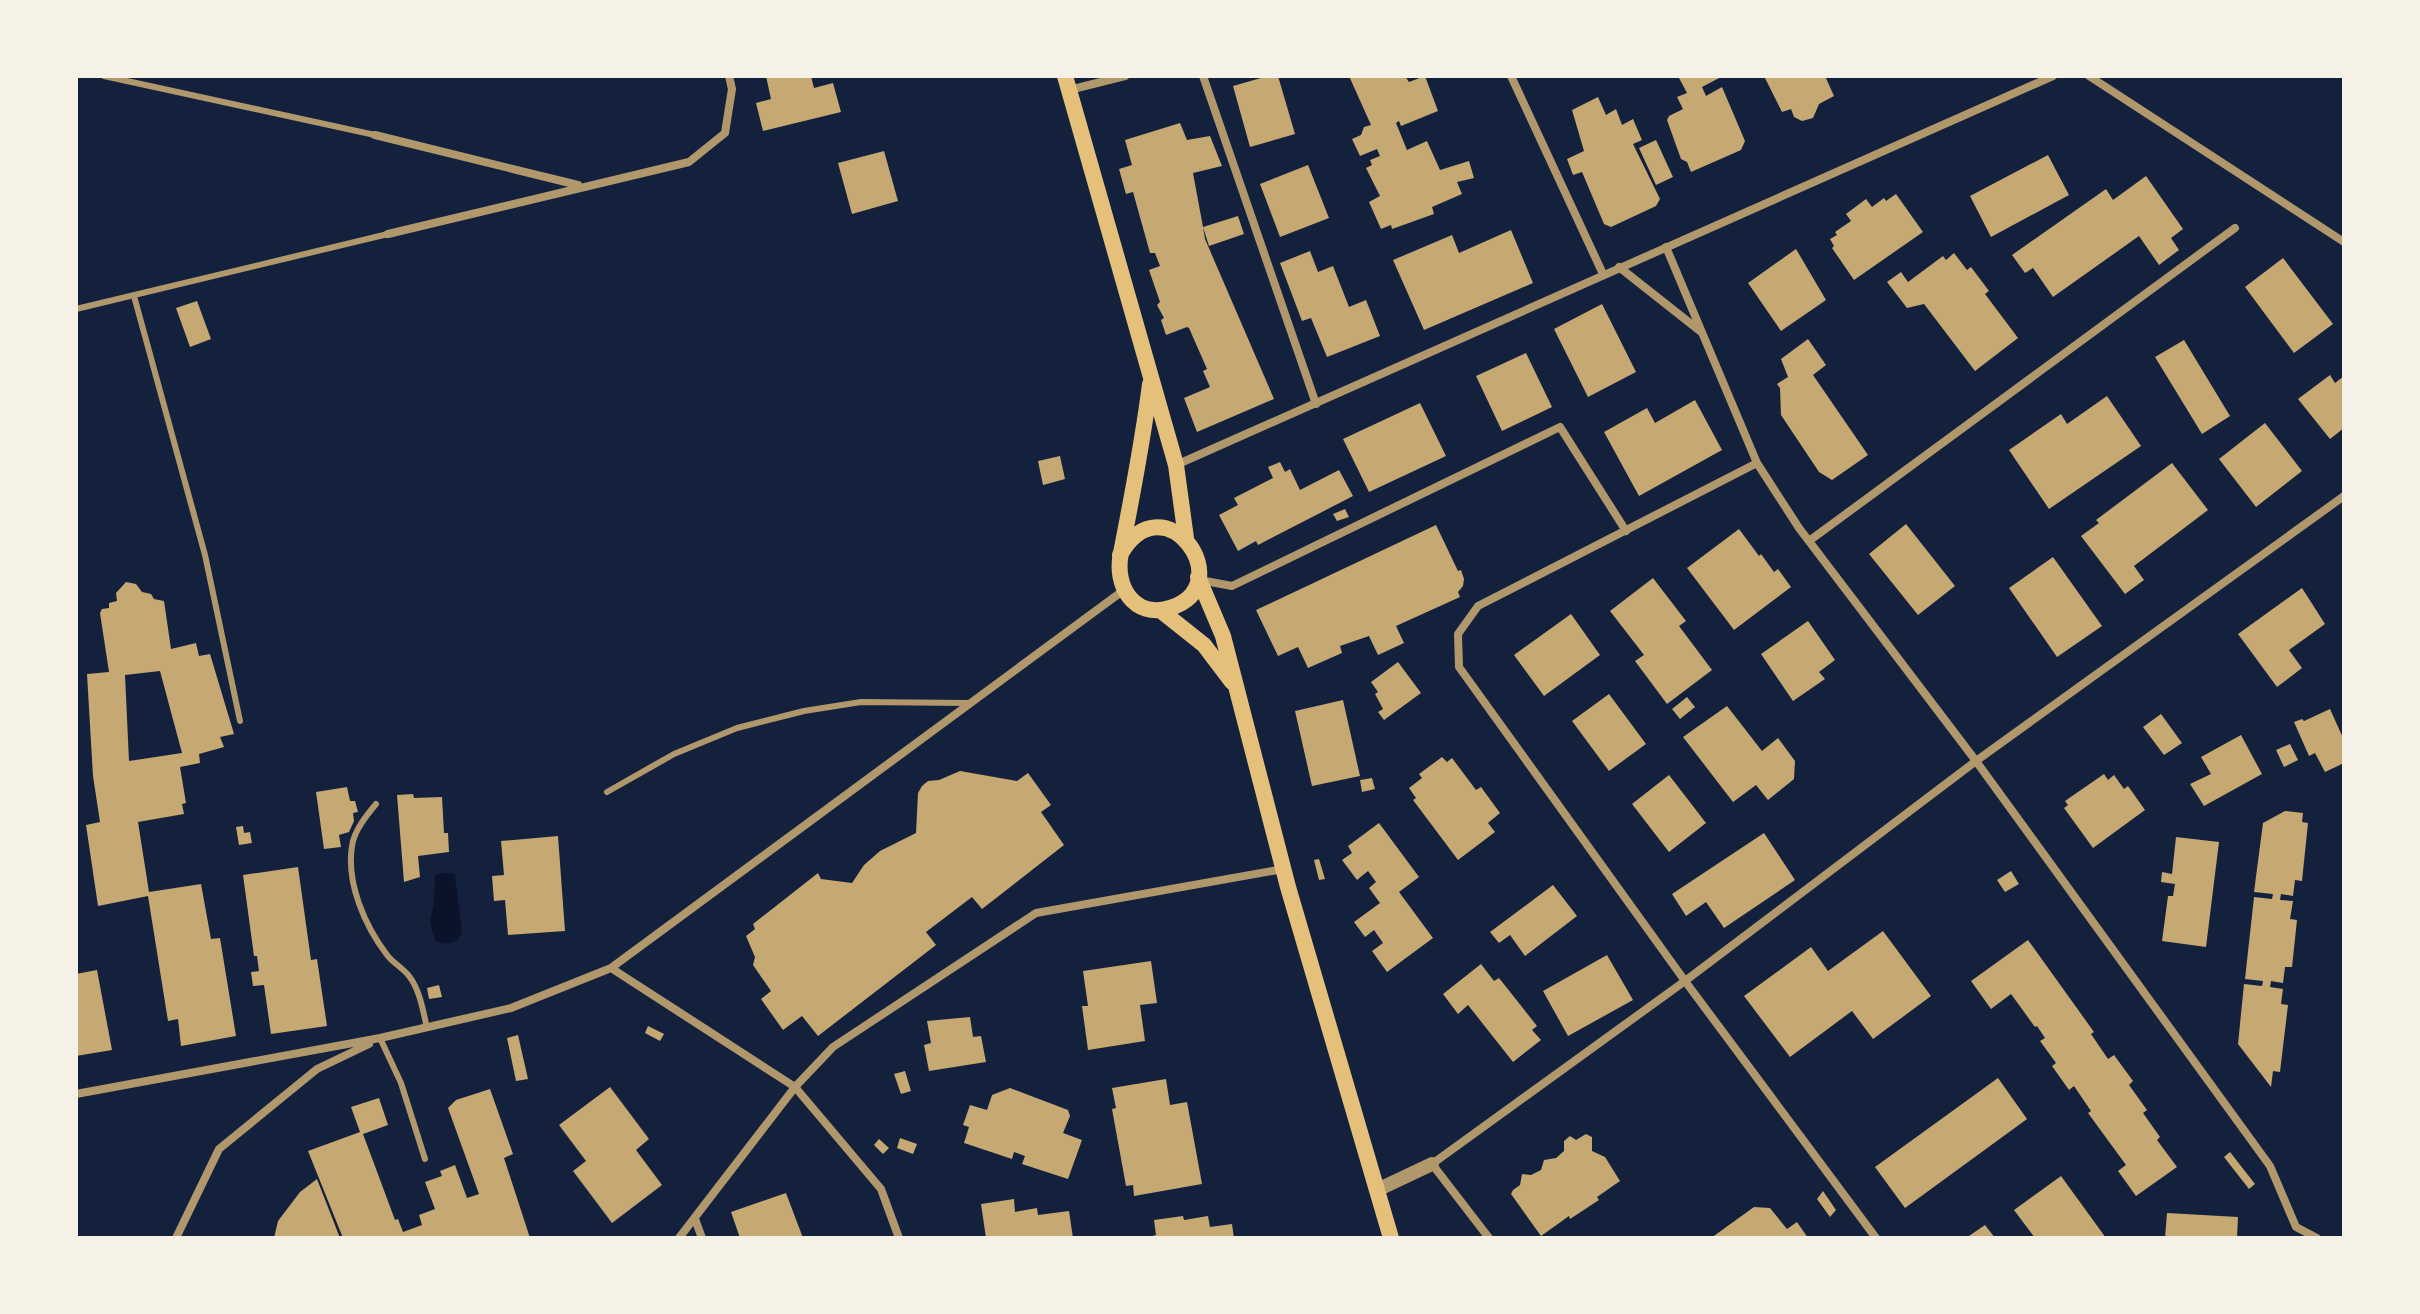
<svg xmlns="http://www.w3.org/2000/svg" width="2420" height="1314" font-family="Cabin,sans-serif">
  <style>
    .water { fill: #0b132b }
    .building { fill: #c6a872; fill-rule: evenodd }
    .lines { fill: none; stroke-linecap: round; stroke-linejoin: round }
    .service { stroke: #b1986c; stroke-width: 6 }
    .minor { stroke: #b1986c; stroke-width: 8 }
    .tertiary { stroke: #b1986c; stroke-width: 14 }
    .secondary { stroke: #e5c07b; stroke-width: 16 }
  </style>
  <rect width="100%" height="100%" fill="#14213d"/>
  <!-- water -->
  <path class="water" d="M443,873L455,874L462,933C455,945 448,945 435,941L430,922L434,903L435,875Z"/>
  <!-- building -->
  <path class="building" d="M766,76H811L814,88L833,83L841,112L763,131L756,103L771,99Z
    M1268,76H1278L1295,134L1250,147L1233,86Z
    M1349,76H1405L1409,82L1425,76L1438,111L1401,126L1399,121L1396,123L1407,150L1427,141L1440,170L1469,161L1474,178L1457,182L1462,194L1432,207L1434,214L1392,229L1391,225L1381,229L1369,202L1380,196L1366,168L1372,165L1370,160L1380,156L1377,149L1360,156L1352,139L1361,135L1364,127L1371,125Z
    M1678,76H1723L1702,87L1706,96L1722,87L1745,141L1741,150L1691,172L1687,162L1681,159L1667,120L1669,116L1683,109L1677,97L1687,93Z
    M1764,76H1825L1834,96L1819,104L1813,118L1802,121L1794,117L1791,109L1782,112Z
    M1598,97L1606,115L1616,109L1622,125L1633,119L1642,140L1633,144L1660,199L1656,206L1611,227L1604,224L1582,172L1573,175L1567,159L1584,151L1572,110Z
    M1180,123L1187,140L1210,136L1222,166L1193,173L1203,227L1238,216L1244,234L1209,246L1203,227L1205,239L1274,399L1197,432L1184,398L1210,387L1203,371L1207,369L1189,328L1187,327L1166,335L1161,320L1164,318L1157,305L1160,302L1149,270L1160,266L1155,253H1150L1133,192L1126,194L1119,169L1132,165L1125,140Z
    M1656,140L1673,177L1656,185L1639,148Z
    M884,151L898,201L852,214L838,163Z
    M2048,155L2069,195L1991,237L1970,196Z
    M1308,165L1329,218L1280,237L1260,184Z
    M2146,176L2183,229L2171,238L2179,250L2159,265L2139,236L2053,297L2033,268L2025,273L2012,255L2106,189L2113,200Z
    M1896,194L1923,232L1854,280L1832,248L1834,246L1830,239L1837,235L1835,232L1851,221L1846,214L1866,199L1872,207L1884,198L1886,201Z
    M1511,230L1533,283L1424,330L1393,260L1452,235L1459,253Z
    M1796,249L1826,300L1781,331L1748,283Z
    M1310,251L1318,272L1333,266L1349,307L1366,300L1380,336L1327,357L1311,318L1302,321L1280,263Z
    M1954,253L1967,270L1971,267L1989,291L1985,294L2018,338L1975,371L1924,304L1907,308L1887,282L1901,272L1908,282L1943,256L1946,260Z
    M2283,258L2333,324L2294,353L2245,287Z
    M197,301L211,339L190,347L176,308Z
    M1602,304L1636,372L1588,397L1554,329Z
    M1808,339L1826,365L1813,375L1868,455L1832,480L1819,472L1781,415L1780,388L1777,384L1788,377L1781,359Z
    M2184,340L2230,416L2202,434L2155,357Z
    M1526,353L1552,407L1502,431L1476,376Z
    M2330,375L2335,383L2344,376V428L2330,439L2298,399Z
    M2107,396L2141,446L2049,509L2009,450L2061,414L2067,424Z
    M1695,400L1722,450L1639,496L1604,432L1647,408L1655,423Z
    M1420,403L1446,456L1369,492L1343,439Z
    M2265,423L2302,471L2256,507L2219,459Z
    M1060,456L1065,479L1043,485L1038,461Z
    M1280,462L1285,472L1290,469L1300,490L1339,470L1353,496L1258,545L1256,541L1238,551L1219,515L1238,505L1234,498L1273,478L1268,467Z
    M2172,463L2208,510L2134,566L2144,580L2125,594L2081,536L2099,523L2096,520Z
    M1345,509L1349,517L1337,521L1333,514Z
    M1906,524L1955,586L1918,615L1869,554Z
    M1436,525L1458,571L1461,570L1464,579L1463,586L1458,592L1460,597L1396,626L1404,643L1378,655L1369,636L1340,646L1342,653L1308,668L1298,647L1278,656L1256,610Z
    M1739,529L1759,556L1761,554L1774,572L1778,569L1791,587L1734,630L1687,568Z
    M2053,557L2102,626L2057,657L2009,588Z
    M1653,578L1686,621L1679,626L1712,670L1667,704L1635,661L1644,655L1610,611Z
    M126,582L136,584L142,592L151,594L154,599L164,601L171,649L196,643L199,656L210,654L234,734L220,737L224,747L199,754L200,763L180,767L186,803L182,804L184,814L138,822L149,892L201,884L211,939L220,938L236,1036L181,1046L178,1019L168,1021L148,896L98,906L86,825L100,822L93,776L87,674L109,672L100,613L102,609L109,608V603L117,601L116,593ZM160,671L182,753L129,761L125,675Z
    M2302,588L2325,624L2289,650L2302,668L2277,687L2238,634Z
    M1571,614L1600,655L1544,696L1514,655Z
    M1808,621L1835,660L1819,672L1825,679L1793,701L1761,654Z
    M1398,662L1421,693L1384,720L1378,712L1383,709L1375,694L1378,692L1371,682Z
    M1609,694L1646,744L1609,771L1572,721Z
    M1687,697L1695,707L1680,719L1672,709Z
    M1343,700L1360,776L1312,786L1295,711Z
    M1727,706L1762,751L1778,738L1795,761L1794,779L1768,800L1756,785L1733,802L1683,737Z
    M2330,709L2344,740V763L2325,772L2315,753L2309,756L2294,722L2302,719L2304,721Z
    M2161,714L2182,743L2164,755L2143,727Z
    M2241,735L2262,774L2204,806L2190,784L2211,774L2201,757Z
    M2290,744L2298,760L2284,767L2276,750Z
    M1442,757L1447,762L1452,758L1476,790L1481,787L1500,813L1488,823L1495,832L1458,860L1413,800L1416,798L1409,788L1422,778L1419,774Z
    M960,771L1017,781L1028,773L1051,805L1041,812L1064,845L982,909L972,897L926,932L936,945L818,1036L802,1016L783,1030L761,999L771,991L753,965L755,957L746,936L755,929L753,924L818,873L821,879L852,883L864,865L880,851L916,833L918,793L922,786L928,781L939,780Z
    M2104,774L2108,780L2114,775L2124,789L2128,786L2145,810L2093,848L2064,808L2068,805L2065,801Z
    M1669,775L1706,823L1669,852L1632,804Z
    M1372,778L1375,789L1362,792L1360,780Z
    M347,787L350,801H355L358,812L353,813L354,821L349,832L339,835L341,847L324,849L316,792Z
    M413,794L414,798L442,797L444,833H448L449,852L418,856L420,877L404,882L397,795Z
    M2285,811L2303,813L2302,822L2308,823L2302,881L2295,880L2293,896L2281,894L2280,900L2293,901L2290,919L2297,920L2292,967H2285L2283,983L2271,981L2270,987L2283,989L2281,1004L2288,1005L2280,1072L2273,1071L2271,1087L2238,1044L2244,984L2262,986L2263,981L2245,979L2254,897L2272,899L2273,894L2254,892L2263,823Z
    M1379,823L1419,877L1399,892L1433,938L1387,972L1372,951L1383,943L1374,930L1365,937L1354,922L1380,903L1369,888L1376,882L1368,871L1357,880L1342,860L1352,853L1348,846Z
    M243,826L244,833L250,832L252,843L239,845L236,827Z
    M1764,833L1795,880L1724,928L1706,902L1686,916L1672,894Z
    M558,836L565,931L508,935L505,900L494,901L492,876L504,875L501,841Z
    M2176,837L2219,842L2206,947L2162,941L2168,896H2173L2175,884L2161,882L2162,872L2172,874Z
    M1319,859L1325,879L1319,880L1314,860Z
    M298,867L311,960L317,959L327,1026L271,1034L264,985L253,986L251,972L259,971L257,956H254L243,875Z
    M2011,871L2019,884L2005,892L1997,880Z
    M1553,885L1577,916L1525,956L1510,935L1499,943L1490,932Z
    M1883,931L1931,996L1873,1039L1852,1011L1790,1057L1744,996L1811,947L1828,971Z
    M2028,940L2094,1032L2091,1034L2108,1059L2114,1055L2133,1081L2129,1085L2147,1110L2143,1113L2160,1137L2157,1140L2177,1167L2136,1196L2118,1171L2126,1165L2088,1113L2091,1111L2074,1086L2069,1090L2052,1066L2056,1063L2040,1041L2045,1038L2037,1026L2035,1027L2011,994L1991,1009L1971,981Z
    M1607,955L1633,1000L1568,1036L1543,991Z
    M1151,961L1157,1003L1140,1005L1145,1041L1088,1050L1082,1006H1088L1083,971Z
    M1481,964L1494,981L1499,978L1537,1026L1532,1030L1541,1040L1513,1062L1468,1005L1458,1014L1443,994Z
    M97,970L112,1050L76,1056V974Z
    M439,985L442,997L429,999L427,988Z
    M970,1017L973,1037L981,1036L986,1062L929,1071L924,1045L931,1043L927,1021Z
    M648,1026L664,1034L660,1041L645,1033Z
    M518,1035L528,1079L516,1081L507,1038Z
    M905,1071L911,1091L901,1094L894,1074Z
    M1998,1078L2027,1119L1905,1208L1875,1167Z
    M1166,1079L1170,1105L1187,1102L1202,1184L1134,1196L1133,1185L1126,1186L1112,1109L1116,1108L1112,1088Z
    M610,1087L649,1139L636,1150L662,1185L612,1223L573,1171L586,1161L559,1125Z
    M1010,1088L1068,1110L1070,1116L1063,1133L1082,1140L1068,1179L1022,1164L1025,1156L1014,1152L1012,1159L964,1143L969,1127L963,1125L970,1105L987,1110L992,1095Z
    M490,1089L513,1154L504,1158L530,1238H343L308,1151L360,1132L351,1107L379,1098L388,1125L363,1134L395,1220L398,1219L403,1232L422,1225L419,1215L435,1209L425,1182L442,1176L440,1171L455,1165L467,1198L479,1194L448,1108L456,1100Z
    M1586,1134L1592,1137V1151L1605,1157L1620,1181L1597,1197L1599,1200L1570,1219L1569,1216L1541,1236L1511,1194L1513,1190L1520,1185L1522,1174L1531,1175L1541,1170L1544,1160L1556,1158L1564,1151V1141L1570,1136L1576,1140Z
    M900,1138L917,1144L913,1154L897,1148Z
    M879,1139L889,1148L883,1154L874,1145Z
    M2230,1152L2255,1184L2249,1189L2224,1157Z
    M2061,1176L2106,1238H2035L2014,1210Z
    M317,1179L340,1238H274L278,1221L300,1192Z
    M1823,1191L1836,1210L1830,1217L1817,1199Z
    M786,1193L803,1238H740L731,1212Z
    M1014,1199L1015,1212L1037,1208L1038,1215L1069,1211L1073,1238H986L981,1204Z
    M1754,1207L1770,1208L1787,1229L1797,1222L1808,1238H1711Z
    M2167,1213L2238,1217L2237,1238H2165Z
    M1183,1216L1184,1220L1208,1216L1210,1227L1232,1224L1234,1238H1145L1156,1235L1154,1220Z
    M1985,1225L1995,1238H1966Z"/>
  <g class="lines">
    <!-- service -->
    <path class="service" d="M104,76L375,135
      M134,296L205,555L240,721
      M76,309L388,234
      M607,792L674,754L737,728L804,711L861,702L969,703
      M376,804C366,816 354,831 352,846C346,883 365,926 387,955C393,963 403,968 409,976C420,990 423,1011 427,1028
      M380,1038L401,1083L425,1159"/>
    <!-- minor -->
    <path class="minor" d="M1203,76L1316,404
      M1511,76L1603,274
      M2089,76L2344,242
      M1069,90L1125,76
      M375,135L578,185
      M388,234L689,162L725,133L732,89L729,76
      M1666,247L1757,463L1799,528L1976,761L2270,1166L2296,1227L2317,1238
      M1619,267L1700,331
      M1757,463L1478,606L1458,634L1459,667L1685,981L1876,1238
      M1176,465L2053,76
      M1809,541L2235,228
      M1200,580L1232,586L1560,427L1626,531
      M611,968L795,1087L881,1189L899,1238
      M76,1094L380,1038L511,1008L611,968L1124,590
      M695,1219L702,1238
      M176,1238L219,1149L317,1069L369,1044
      M679,1238L795,1087L833,1047L1036,913L1283,869
      M1489,1238L1432,1164L1685,981L1976,761L2344,496"/>
    <!-- tertiary -->
    <path class="tertiary" d="M1377,1190L1432,1164"/>
    <!-- secondary -->
    <path class="secondary" d="M1065,76L1176,465L1186,538
      M1120,555C1164,477 1242,586 1170,608C1133,619 1114,585 1121,553C1132,497 1143,441 1150,384
      M1198,577L1223,636L1288,887L1391,1238
      M1160,610L1204,645L1232,682"/>
  </g>
  <!-- border -->
  <rect width="2420" height="1314" fill="none" stroke="#f6f1e7" stroke-width="156"/>
</svg>
